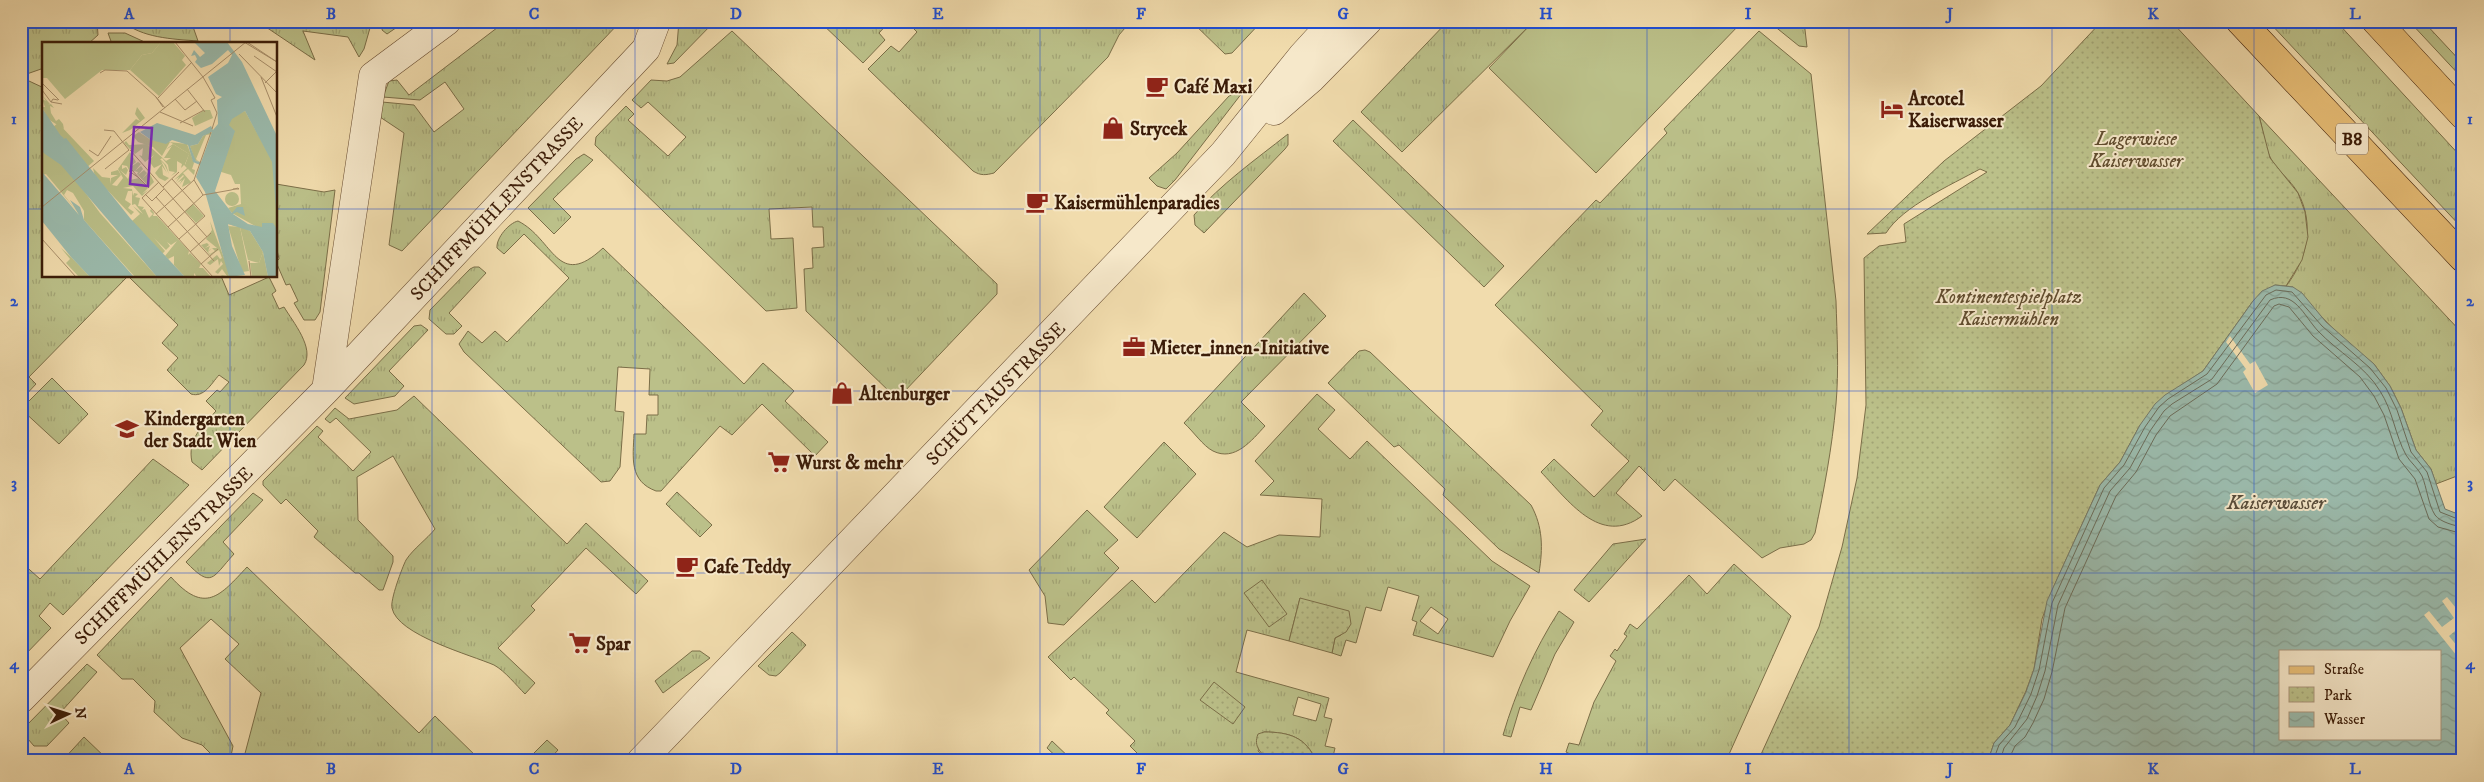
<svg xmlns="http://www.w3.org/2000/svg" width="2484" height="782" font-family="'IM FELL DW Pica',serif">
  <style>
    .grass { fill: url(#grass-tufts); stroke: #7b6e48; fill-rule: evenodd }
    .park { fill: url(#park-dots); stroke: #7b6e48 }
    .pitch { fill: #bbc089; stroke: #7b6e48 }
    .water { fill: url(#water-waves); stroke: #757b6b; fill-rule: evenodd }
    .pier { fill: #f1dcad }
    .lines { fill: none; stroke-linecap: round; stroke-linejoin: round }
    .shore { stroke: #6b6c5a; stroke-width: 1 }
    .minor-casing { stroke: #684c31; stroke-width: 29 }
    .major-casing { stroke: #3b1c08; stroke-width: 29 }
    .minor { stroke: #f6e8ca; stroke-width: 28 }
    .major { stroke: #e8be76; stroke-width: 28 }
    .grid { fill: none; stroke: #1d4ed8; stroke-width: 1; stroke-opacity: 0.55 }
    .labels { text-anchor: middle; stroke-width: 4; stroke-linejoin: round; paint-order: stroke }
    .shield { fill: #f6e8ca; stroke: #735942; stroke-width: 1 }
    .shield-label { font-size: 18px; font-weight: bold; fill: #3b1c08 }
    .poi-label { font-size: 19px; font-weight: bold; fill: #3b1c08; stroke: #f6e8ca; text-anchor: start }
    .park-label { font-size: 19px; font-style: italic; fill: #614d2f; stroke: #f6e8ca }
    .street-label { font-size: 19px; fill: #3b1c08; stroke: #f6e8ca }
    .water-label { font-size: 20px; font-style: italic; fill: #584c3a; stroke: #f6e8ca }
    .inset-river { fill: none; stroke: #9bbbad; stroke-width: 2.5 }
    .inset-road { fill: none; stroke: #a88f6b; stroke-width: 1 }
    .view { fill: #7b2cbf; fill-opacity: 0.15; stroke: #7b2cbf; stroke-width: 2.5 }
    .inset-edge { fill: none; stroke: #3b1c08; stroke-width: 2.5 }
    .neatline { fill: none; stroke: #1d4ed8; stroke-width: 2 }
    .grid-label { font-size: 16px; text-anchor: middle; font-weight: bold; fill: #1d4ed8 }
  </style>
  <defs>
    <pattern id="grass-tufts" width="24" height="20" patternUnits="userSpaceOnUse" patternTransform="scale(1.25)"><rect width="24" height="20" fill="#bbc089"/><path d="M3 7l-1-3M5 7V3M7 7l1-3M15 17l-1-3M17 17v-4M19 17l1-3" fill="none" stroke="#a2a475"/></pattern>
    <pattern id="park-dots" width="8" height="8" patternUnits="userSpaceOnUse" patternTransform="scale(1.25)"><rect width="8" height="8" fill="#bbc089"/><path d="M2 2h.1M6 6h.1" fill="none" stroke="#a2a475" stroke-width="1.8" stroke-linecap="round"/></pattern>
    <pattern id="water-waves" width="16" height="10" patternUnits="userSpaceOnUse" patternTransform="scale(1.25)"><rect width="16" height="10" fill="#9bbbad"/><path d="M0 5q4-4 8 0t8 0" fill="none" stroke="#86a093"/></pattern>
  </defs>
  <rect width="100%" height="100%" fill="#f1dcad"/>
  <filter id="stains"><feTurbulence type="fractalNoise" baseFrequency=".004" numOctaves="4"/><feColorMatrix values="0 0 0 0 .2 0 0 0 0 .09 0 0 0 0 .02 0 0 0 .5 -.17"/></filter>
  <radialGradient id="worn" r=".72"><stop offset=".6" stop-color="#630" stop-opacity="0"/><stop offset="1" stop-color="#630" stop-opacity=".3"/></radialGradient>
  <!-- grass -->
  <path class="grass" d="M21,21H97L98,35L88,44H44V68L21,76Z
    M122,21H191L198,41C172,39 142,38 122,21Z
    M257,21H372L364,49L359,57L348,37L303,31L315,60Z
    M384,21H406L387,34L382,30Z
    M506,21H621L402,251L389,245L404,133L380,117L382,102L414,105L434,132L464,109L445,82L420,100L383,97L389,81L397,80L409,95Z
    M679,21H715L674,63L667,64L677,45Z
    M819,21H890L879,33L885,40L863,63Z
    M906,21H1131L1119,35L1108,57L994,173C986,175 981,176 973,171L868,69L891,46L899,52L917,32Z
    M1191,21H1262L1232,53L1225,54Z
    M1448,21H1534L1402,152L1361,112Z
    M1768,21H1804L1807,47L1799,46Z
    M2268,21H2336L2463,159V229Z
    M2409,21H2423L2463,64V79Z
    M732,31L997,284V294L902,394L893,395L806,311L804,269L813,268L812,248L824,247L823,227H813L812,207L769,209L771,239L793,238L797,308L766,311L595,145L596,137L626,106L634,114L628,120L668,156L686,137L648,102L641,108L632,100L651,80L667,81L680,77Z
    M1759,31L1811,74L1836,301C1837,335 1839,370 1836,404C1832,448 1824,490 1815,533L1811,540L1804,544L1780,548L1762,558L1675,479L1664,491L1639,466L1616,493L1642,516C1600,547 1568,500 1541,472L1554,459L1594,497L1629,461L1591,425L1603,411L1495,305L1596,200L1600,203L1667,133L1664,129Z
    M108,33H125L149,44H112Z
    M29,81L44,88V276H128L29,377L36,384L21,400V343L24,329L21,321V85Z
    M1237,92L1242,93L1175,180L1166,189L1157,186L1149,178L1177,153L1229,96Z
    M2259,116L2463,334V470L2457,476L2436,484L2431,469L2416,450L2401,408L2390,386L2374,364L2345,341L2293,287L2286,286C2307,260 2315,224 2298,193C2291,180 2276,170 2270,157C2264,145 2263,129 2259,116Z
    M1353,120L1504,266L1484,287L1333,141Z
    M1288,134V145L1285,149L1204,233L1195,225L1194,215C1221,184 1255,160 1288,134Z
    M584,154L593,160L553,199L571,217L554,234L528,208L576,159Z
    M276,184L324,192L335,190L320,312L315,320H304L294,303L298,301L290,284L286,285L276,262L279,259L276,245Z
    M518,221C554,239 557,291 603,248L744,384L763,363L794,391L785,401L828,442L815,456L762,404L732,435L720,426L661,491H656C629,481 633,458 634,434H646L647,415H658V395H649L650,369L618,367L615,411L624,412L620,467L610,481L601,482L464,352L459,344L468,331L482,343L495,331L507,342L569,278L524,234L504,254L497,248C496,238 509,223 518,221Z
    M474,267H479L486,273L449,313L462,326L454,334H446L429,319L430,310L470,269Z
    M128,276H221L229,295L269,277L276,291L272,294L279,309L284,307C293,322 315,348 304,365L202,470L192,462C187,440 202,426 216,411L206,401L217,390L220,392L229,382L219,375C211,384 204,398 191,394L167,370L178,358L162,343L178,325Z
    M1304,293L1326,316L1241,402L1265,426C1252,440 1235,462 1213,451C1203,446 1193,431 1184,423Z
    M421,325L428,330L389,371L404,386L395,396L354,404L345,398L414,326Z
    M1365,350L1370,352L1531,505C1543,527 1543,548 1539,573L1499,549L1443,495L1445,489L1399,445L1394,447L1328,383L1359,351Z
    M52,378L88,414L59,444L21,409Z
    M1317,394L1335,410L1318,429L1350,459L1367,441L1492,561L1530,586L1510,621L1493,657L1413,635L1417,622L1412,620L1419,596L1388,587L1381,611L1366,607L1356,643L1346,640L1341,656L1332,653L1335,638L1341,635L1300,598L1289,641L1247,630L1236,672L1329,698L1324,717L1332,719L1325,746L1335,748L1332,761H1316C1306,737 1289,732 1264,732L1258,751L1270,761H1145L1130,746L1135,741L1106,713L1109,710L1074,677L1071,680L1048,657L1132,580L1155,603L1224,532L1247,547L1279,535L1320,537L1322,499L1260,495L1274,481L1255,461ZM1431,607L1448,619L1438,634L1420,621ZM1298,697L1321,704L1316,721L1293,715Z
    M414,396L567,544L586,523L648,581L636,594L586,548L531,606L535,610L498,648L535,683L525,694C516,685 505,671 494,665C471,655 397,635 392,608C390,600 402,568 406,560C413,549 427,539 435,529L393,456L357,477L358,520L393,556V562L383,590H379L359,573H355L314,537L318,531L286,499L281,504L263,485V481L317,426L323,431L318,437L353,471L371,452L336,418L330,423L325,419L335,408L349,419L397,410Z
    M1164,442L1196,474L1137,538L1104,507Z
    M153,459L189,485L63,615L50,603L39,616L51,628L21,659V562L40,579Z
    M677,492L712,525L700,537L666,504Z
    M253,493L263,500L223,542L234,554C212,578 212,589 186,562Z
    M1087,510L1118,540L1104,553L1119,568L1064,625L1048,623L1045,596L1029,570Z
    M1646,539L1589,602L1574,590L1613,544Z
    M1734,564L1791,616L1726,761H1568L1570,754L1566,752L1569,743L1579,745L1594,702L1616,661L1610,656L1615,649L1617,651L1627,636L1624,634L1630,624L1637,629L1689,575L1707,594Z
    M247,567L419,733L435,716L481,761H243L261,693L225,659L239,644L211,619L180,648L233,746L230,761H218L202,745L182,738L154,712L155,701L133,679H122L97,655L171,577C205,615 220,596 247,567Z
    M1559,611L1574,622L1555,654L1531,710L1520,707L1511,737L1503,735C1516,691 1534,650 1559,611Z
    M792,632L806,645L780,673L776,676L769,675L758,666Z
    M692,651H700L710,658L663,693L655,681Z
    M87,664L97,672L60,713L69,723L47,746H34L22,732L23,729Z
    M84,737L109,761H62Z
    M547,740L558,750L548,761H526Z
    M1052,741L1073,761H1061L1047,748Z"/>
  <!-- park -->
  <path class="park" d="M2102,21H2171L2259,116L2270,158L2298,193L2305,212L2308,237L2302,260L2286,286L2275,285L2253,301L2203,371L2179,387L2140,425L2120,462L2100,485L2054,586L2042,619L2034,669L2026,691L2010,725L1994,743L1988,761H1758L1819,627L1842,547L1857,478L1866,405L1864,258L1879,246L1906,242L1904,224L1987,172L1980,169C1951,185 1903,206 1886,233L1867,234L1944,161L2041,86Z
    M1262,580L1287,614L1269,627L1244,593Z
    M1300,598L1349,611L1351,624L1346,632L1335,638L1332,653L1289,641Z
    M1214,682L1245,707L1233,724L1200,700Z
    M1264,732C1289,732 1306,737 1316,761H1270C1261,753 1253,747 1258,734Z"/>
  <!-- pitch -->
  <path class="pitch" d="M1534,21H1741L1742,22L1596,173L1489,68Z"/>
  <!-- water -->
  <path class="water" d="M2275,285L2293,287L2302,293L2326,322L2374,364L2390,386L2401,408L2416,450L2431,469L2445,509L2463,516V761H1988L1994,743L2010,725L2026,692L2034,669L2047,601L2100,485L2120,462L2140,425L2155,404L2165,395L2203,371L2253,301L2262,291ZM2280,651H2440V738H2280Z"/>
  <!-- pier -->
  <path class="pier" d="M2230,336L2250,364L2255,361L2268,385L2255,393L2243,372L2246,369L2226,342Z
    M2447,597L2460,613L2463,611V629L2460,627L2449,636L2462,652L2457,656L2424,615L2429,611L2442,627L2454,618L2442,601Z"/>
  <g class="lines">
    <!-- shore -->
    <path class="shore" d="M1993,761L1999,745L2015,727L2031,694L2039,670L2052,603L2104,488L2124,465L2145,427L2159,407L2168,399L2207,374L2266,295L2276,290L2292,292L2322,326L2370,368L2386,388L2397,410L2411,452L2427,472L2440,512L2463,521
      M2000,761L2004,748L2027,719L2037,696L2045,671L2058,605L2110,491L2130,468L2150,431L2164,411L2172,404L2212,379L2270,300C2294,289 2304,316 2318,331C2338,352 2365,366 2380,391C2393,411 2395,435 2406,455C2410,462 2418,468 2422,476C2427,488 2428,504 2435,515C2440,522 2455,526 2463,527
      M2008,761L2015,746L2025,737L2033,723L2044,699L2052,672L2065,608L2116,496L2136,472L2156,435L2170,416L2217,384L2274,306L2279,304L2289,307L2313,336L2360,377L2374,396L2384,415L2399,459L2415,479L2429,519L2438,527L2463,534"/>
    <defs>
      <path id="minor" d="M1274,111L1311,79L1368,21
        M326,390L373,76L447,21
        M21,699L326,390L646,49L655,25L653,21
        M641,761L1223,154L1302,56L1334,21"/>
      <path id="major" d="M2240,21L2463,258
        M2376,21L2463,115"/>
    </defs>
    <!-- minor casing -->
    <use href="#minor" class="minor-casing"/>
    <!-- major casing -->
    <use href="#major" class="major-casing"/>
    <!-- minor -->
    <use href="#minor" class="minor"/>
    <!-- major -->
    <use href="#major" class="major"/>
  </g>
  <!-- grid -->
  <path class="grid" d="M230,21V44M432,21V761M635,21V761M837,21V761M1040,21V761M1242,21V761M1444,21V761M1647,21V761M1849,21V761M2052,21V761M2254,21V761M21,209H44M276,209H2463M230,276V761M21,391H2463M21,573H2463"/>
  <!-- icons -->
  <defs>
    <symbol id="cafe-bare" viewBox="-9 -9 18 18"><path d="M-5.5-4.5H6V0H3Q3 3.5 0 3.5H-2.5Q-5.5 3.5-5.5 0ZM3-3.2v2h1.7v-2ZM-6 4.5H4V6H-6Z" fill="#8f2418" stroke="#f6e8ca" stroke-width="2.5" paint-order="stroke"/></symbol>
    <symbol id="hotel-bare" viewBox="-9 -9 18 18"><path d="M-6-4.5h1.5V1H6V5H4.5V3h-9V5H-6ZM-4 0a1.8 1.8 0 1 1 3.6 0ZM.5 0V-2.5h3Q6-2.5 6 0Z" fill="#8f2418" stroke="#f6e8ca" stroke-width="2.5" paint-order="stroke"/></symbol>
    <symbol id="shop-bare" viewBox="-9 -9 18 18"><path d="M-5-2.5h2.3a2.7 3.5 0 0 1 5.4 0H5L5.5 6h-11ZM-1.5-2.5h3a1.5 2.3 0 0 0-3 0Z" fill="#8f2418" stroke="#f6e8ca" stroke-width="2.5" paint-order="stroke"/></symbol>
    <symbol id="office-bare" viewBox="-9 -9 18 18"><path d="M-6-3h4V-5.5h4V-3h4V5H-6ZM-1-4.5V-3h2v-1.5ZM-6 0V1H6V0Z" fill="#8f2418" stroke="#f6e8ca" stroke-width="2.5" paint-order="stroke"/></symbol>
    <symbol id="school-bare" viewBox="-9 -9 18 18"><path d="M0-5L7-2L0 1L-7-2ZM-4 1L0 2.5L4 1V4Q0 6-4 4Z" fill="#8f2418" stroke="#f6e8ca" stroke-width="2.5" paint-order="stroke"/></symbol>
    <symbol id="supermarket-bare" viewBox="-9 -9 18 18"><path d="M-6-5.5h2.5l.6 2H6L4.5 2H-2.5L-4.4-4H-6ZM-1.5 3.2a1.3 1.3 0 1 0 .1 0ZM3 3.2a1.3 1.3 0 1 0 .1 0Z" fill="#8f2418" stroke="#f6e8ca" stroke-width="2.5" paint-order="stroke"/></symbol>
  </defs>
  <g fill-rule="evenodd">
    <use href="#cafe-bare" x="1141" y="70" width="32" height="32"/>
    <use href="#hotel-bare" x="1876" y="93" width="32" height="32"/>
    <use href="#shop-bare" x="1097" y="112" width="32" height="32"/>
    <use href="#cafe-bare" x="1021" y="186" width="32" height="32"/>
    <use href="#office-bare" x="1118" y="331" width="32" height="32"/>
    <use href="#shop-bare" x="826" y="377" width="32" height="32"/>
    <use href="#school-bare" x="111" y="413" width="32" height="32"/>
    <use href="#supermarket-bare" x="763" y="446" width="32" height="32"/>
    <use href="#cafe-bare" x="671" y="550" width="32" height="32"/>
    <use href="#supermarket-bare" x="564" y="627" width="32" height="32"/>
  </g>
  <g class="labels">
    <!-- shield labels -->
    <rect class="shield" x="2336" y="123.5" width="32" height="31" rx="4"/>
    <g class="shield-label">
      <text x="2352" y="145">B8</text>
    </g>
    <!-- poi labels -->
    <g class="poi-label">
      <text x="1174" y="93">Café Maxi</text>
      <text x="1908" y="105">Arcotel<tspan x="1908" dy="22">Kaiserwasser</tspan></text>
      <text x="1130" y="135">Strycek</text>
      <text x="1054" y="209">Kaisermühlenparadies</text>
      <text x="1150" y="354">Mieter_innen-Initiative</text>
      <text x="859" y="400">Altenburger</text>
      <text x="144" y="425">Kindergarten<tspan x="144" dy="22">der Stadt Wien</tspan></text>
      <text x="796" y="469">Wurst &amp; mehr</text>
      <text x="704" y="573">Cafe Teddy</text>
      <text x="596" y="650">Spar</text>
    </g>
    <!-- park labels -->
    <g class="park-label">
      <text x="2136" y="145">Lagerwiese<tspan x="2136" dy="22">Kaiserwasser</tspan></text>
      <text x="2009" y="303">Kontinentespielplatz<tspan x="2009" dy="22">Kaisermühlen</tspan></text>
    </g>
    <!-- street labels -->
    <g class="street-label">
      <text transform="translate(496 208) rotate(-47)" y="7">SCHIFFMÜHLENSTRASSE</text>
      <text transform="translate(995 393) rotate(-46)" y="7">SCHÜTTAUSTRASSE</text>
      <text transform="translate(163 555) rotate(-45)" y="7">SCHIFFMÜHLENSTRASSE</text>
    </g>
    <!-- water labels -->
    <g class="water-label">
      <text x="2276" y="509">Kaiserwasser</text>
    </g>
  </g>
  <!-- overview -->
  <g transform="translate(42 42)">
    <rect width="235" height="235" fill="#f1dcad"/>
    <path d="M0,53L8,62L6,63L9,62L12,66L8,64L9,71L14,79L17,77L21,82L22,87L6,77L0,65H3L0,57L4,59ZM95,65L103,76L88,88L80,91L94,77L98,79L93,72ZM168,90L171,92L164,93L154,117L158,121L155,119L153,118L148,104L156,102L161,94ZM84,99L87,103L105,102L124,119L129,116H122L130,104L123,108L131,102L147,112L143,122L152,133L146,127L141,131L149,140L151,138L148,141L140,145L143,136L137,143L140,138L135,141L142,134L141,133L134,140L137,135L132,138L145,126L142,123L139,126L140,122L135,119V130L129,134L133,130L127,129L126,123L120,116L118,118H119L124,123L127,132L122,122L119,119L125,131L120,124L121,133L127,136L123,139L117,136L113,131L120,122L112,126L107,119L112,113L103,120L97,113L100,114L101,106L93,112L82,101ZM88,110L94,120L87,126L96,120L99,122L93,129L99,124L101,127L96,133L102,128L105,131L100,137L107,130L112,140L107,145L95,132L96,130L87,128L85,124L80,123V127L84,125L86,128L84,133L78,128L86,137L88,131V138L97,136L106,146L100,152L106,148L100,154L91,144L81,146L90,147L91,154L92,151L96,152L93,155L98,156L96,164L102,165L100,168L103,167L107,176L111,172L108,169L109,167L112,171L111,174H115L147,209L146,213L148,211L159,222L157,226H161L169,235H155L152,231V235H143L132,223V214L126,217L123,214L135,199L129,203L125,200L128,204L124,208L112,196L123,209L120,212L90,179L98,172L91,164L101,172L93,162L90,163V149H86L83,158L89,162L86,166L92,170L89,173L53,135L51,126L60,135L68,136V142L69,136L76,133H69V130L76,128L79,133L70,143L75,144L81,136L76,127ZM183 157a7 7 0 1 1 14 0a7 7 0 1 1-14 0ZM168,179L185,224L187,235H181L179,233L185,234L180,227L176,232L173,230L181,222L179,219L177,224L176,217L168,223L165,221L175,213L178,217L180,216L177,208L168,213L159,203L165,201L167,203L163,206L168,204L166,209L170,206L166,210L168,212L173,209L170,206H175L164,197L170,188Z" fill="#bbc089"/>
    <path d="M0,0H119L110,11L100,13L88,28H60L23,57L5,36H0ZM16,81L52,119L43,127L11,85ZM97,90L109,98L145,102L152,121L150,127L153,128L152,133L143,123L147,112L128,100L120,114L111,105L96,100L91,94ZM0,102L20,119L58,171L115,235L92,234L42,178V169L31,151L25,148L22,153L38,173L4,132L1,133ZM151,162L162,174L154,181L143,169ZM185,182L197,183L208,189L221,210L217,221L206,218L198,185ZM19,206L29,215L48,235H37L24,221L28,217Z" fill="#bbc089"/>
    <path d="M119,0H131L143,14L140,18L144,23L117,54L88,28L100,13L110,11ZM162,68H168L171,76L153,84L150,76ZM203,69L235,127V187L220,188L190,171L186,166L199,162L198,142H193L189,133L173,128L185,82L192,74ZM130,104L147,112L142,122L126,111ZM186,184L198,185L207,229L200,230ZM221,210L226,235H210L208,221H217Z" fill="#bbc089"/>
    <path d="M152,0H185L200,20L235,94V178L230,120L203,69L190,77L187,83L193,89L173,149L190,171L195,165H201L203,174L195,170L191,172L206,182L220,185V181H231L235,187V235H226L221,210L208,189L186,182L190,204L203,233L187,235L163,150L154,135L158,123L151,120L146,103L130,98L124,102L109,98L98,90L115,81L153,93L169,84L171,88L176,82L175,58L180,55L174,52L166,35L186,21L190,13L186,8L170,22L159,26L153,20L155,17L153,13L149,14L152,8L158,15L163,11ZM170,90L159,120L154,119L148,104L156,102L161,94ZM0,66L21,97L24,96L88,176L143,235H115L19,123L3,112L0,109ZM0,130L37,173L28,158L38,165L42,178L92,235H48L29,215L0,179Z" fill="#9bbbad" fill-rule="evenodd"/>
    <path class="inset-river" d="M0,82L21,97"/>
    <path class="inset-road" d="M133,0L161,35M202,0L235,20M205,0L235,20M197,12L235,51M212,14L235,30M58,31L63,28L85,29L114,55M161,35L173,56L169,58L175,71L170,87M219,35L235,75M0,41L17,58M223,41L235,29M145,47L163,70M0,48L9,60M116,56L150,20M133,57L143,68L155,59M16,58L11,57L9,60L20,62M121,65L114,55L123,66M118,70L151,84M138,81L162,68M62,88L72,89L87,108L63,127M47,108L56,114L69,94M88,108L165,195M97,136L87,129L90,128L97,136L107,146M130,137L163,174L137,197M152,138L169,90M152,138L161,153M117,140L100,156L171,235M121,145L137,130M103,152L110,159L122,147M114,155L172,219M0,165L204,0M114,172L152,138M126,185L160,154L161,153L189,148L196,146L197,147H191M0,197L34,235M148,210L169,191M207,219L209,235M159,222L176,207"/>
    <path class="view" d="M92,85L110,86L106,144L88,142Z"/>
    <rect width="235" height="235" class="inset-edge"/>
  </g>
  <!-- margin -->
  <rect width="2484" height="782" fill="none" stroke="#f1dcad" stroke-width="55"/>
  <!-- legend -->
  <rect x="2279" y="650" width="162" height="90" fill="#f6e8ca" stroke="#ab967c"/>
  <rect x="2289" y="666" width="25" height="8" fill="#e8be76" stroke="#ab967c"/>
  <text x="2324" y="674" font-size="15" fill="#3b1c08">Straße</text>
  <rect x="2289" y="687" width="25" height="15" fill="url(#park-dots)" stroke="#ab967c"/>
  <text x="2324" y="700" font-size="15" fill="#3b1c08">Park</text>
  <rect x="2289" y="712" width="25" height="15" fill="url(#water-waves)" stroke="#ab967c"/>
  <text x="2324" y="724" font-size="15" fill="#3b1c08">Wasser</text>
  <!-- north arrow -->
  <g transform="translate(68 714) rotate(86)" stroke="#f6e8ca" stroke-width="4" paint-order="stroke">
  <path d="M0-4L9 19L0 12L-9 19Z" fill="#3b1c08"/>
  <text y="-8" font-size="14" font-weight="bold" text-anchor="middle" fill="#3b1c08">N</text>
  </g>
  <rect x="28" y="28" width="2428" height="726" class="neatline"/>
  <g class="grid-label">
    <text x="129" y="19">A</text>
    <text x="331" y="19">B</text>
    <text x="534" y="19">C</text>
    <text x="736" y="19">D</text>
    <text x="938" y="19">E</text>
    <text x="1141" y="19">F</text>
    <text x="1343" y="19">G</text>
    <text x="1546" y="19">H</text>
    <text x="1748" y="19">I</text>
    <text x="1950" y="19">J</text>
    <text x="2153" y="19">K</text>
    <text x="2355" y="19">L</text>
    <text x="14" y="124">1</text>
    <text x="2470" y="124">1</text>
    <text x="14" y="306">2</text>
    <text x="2470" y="306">2</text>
    <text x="14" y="488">3</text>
    <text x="2470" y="488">3</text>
    <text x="14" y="669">4</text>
    <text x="2470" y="669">4</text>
    <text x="129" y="774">A</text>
    <text x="331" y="774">B</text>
    <text x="534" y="774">C</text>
    <text x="736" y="774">D</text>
    <text x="938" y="774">E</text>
    <text x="1141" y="774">F</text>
    <text x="1343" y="774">G</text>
    <text x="1546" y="774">H</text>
    <text x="1748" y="774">I</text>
    <text x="1950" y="774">J</text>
    <text x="2153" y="774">K</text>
    <text x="2355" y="774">L</text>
  </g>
  <rect width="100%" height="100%" filter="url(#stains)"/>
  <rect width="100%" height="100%" fill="url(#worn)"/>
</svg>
